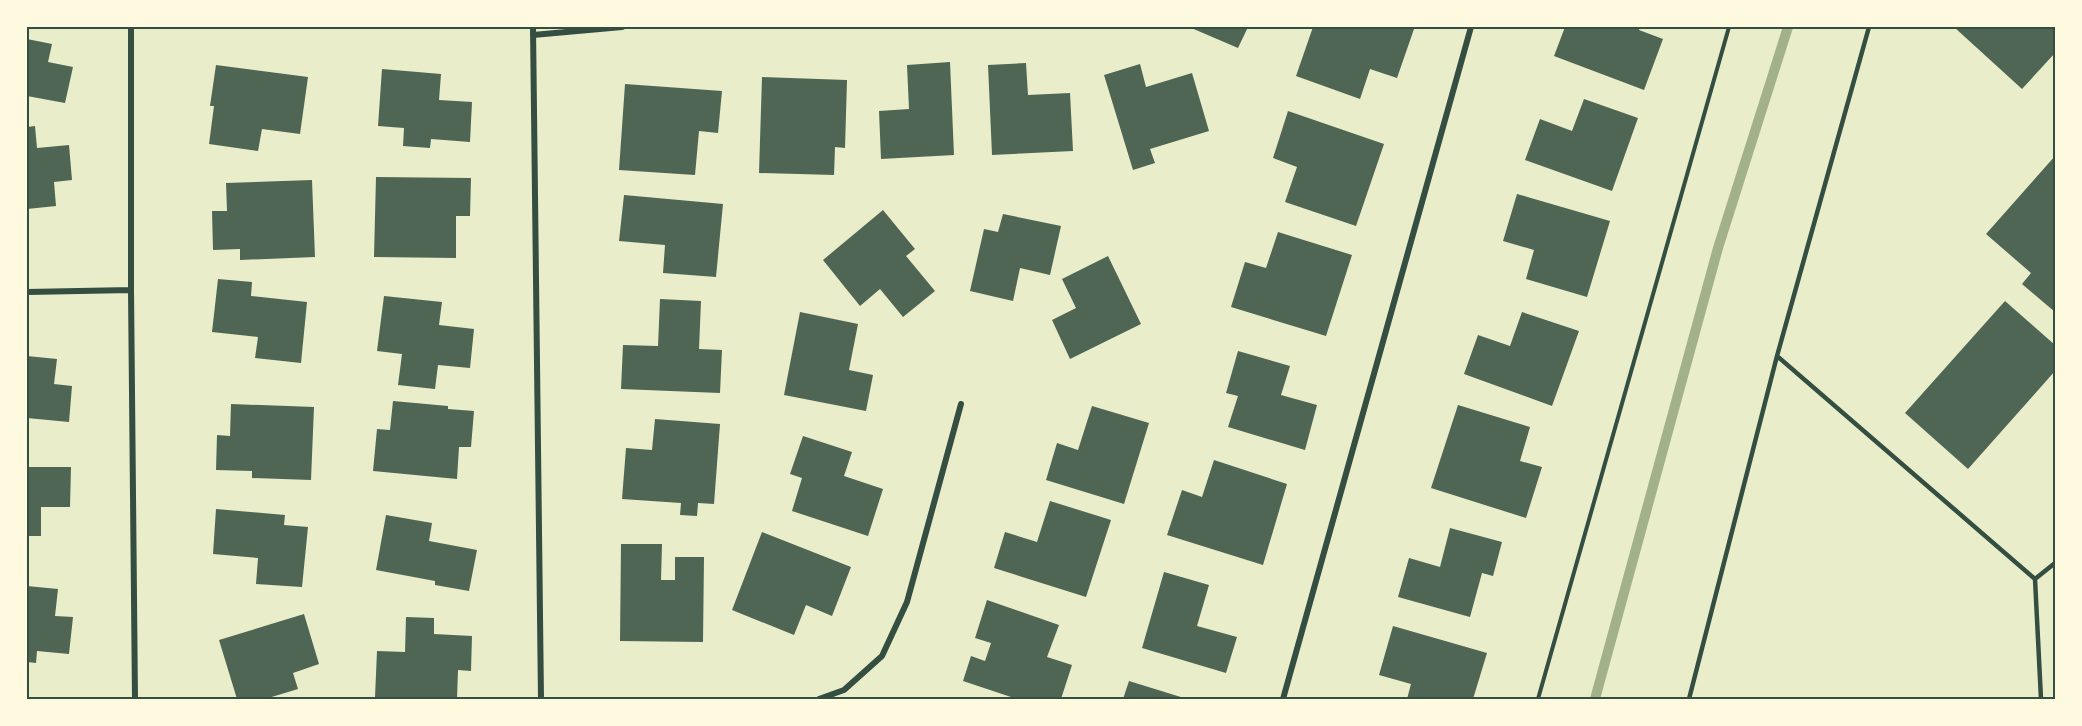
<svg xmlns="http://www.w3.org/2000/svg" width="2082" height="726" font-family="'Roboto Condensed',sans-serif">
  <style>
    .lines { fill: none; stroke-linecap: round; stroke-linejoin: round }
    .stream { stroke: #a3b18a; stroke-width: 10 }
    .building { fill: #4f6655 }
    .path { stroke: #344e41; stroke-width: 4 }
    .service { stroke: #344e41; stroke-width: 4.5 }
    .minor { stroke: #344e41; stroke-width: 6 }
    .neatline { fill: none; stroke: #344e41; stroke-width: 2 }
  </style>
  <rect width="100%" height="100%" fill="#e9edc9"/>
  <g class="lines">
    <!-- stream -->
    <path class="stream" d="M1595,699L1718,248L1788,27"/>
  </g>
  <!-- building -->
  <path class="building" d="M1189,27H1248L1238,48Z
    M1313,27H1407L1414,29L1397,78L1370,69L1360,99L1296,76Z
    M1565,27H1640L1639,30L1663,39L1644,90L1554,56Z
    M1954,27H2055V53L2022,89Z
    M27,39L52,44L48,62L73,67L65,103L27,96Z
    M950,62L954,155L881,159L879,111L909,109L907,65Z
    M1026,63L1028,95L1070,93L1073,151L992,155L988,65Z
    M1140,64L1146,87L1192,73L1209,131L1150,149L1155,163L1133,170L1104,75Z
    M216,65L308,77L300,134L262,129L258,151L209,144L214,106H210Z
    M382,69L441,74L439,100L472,102L470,142L431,139L430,148L403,146L404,128L378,126Z
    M762,77L847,80L845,148L835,147L834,175L759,173Z
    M625,84L722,91L718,133L699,131L695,175L619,170Z
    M1584,99L1638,118L1612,191L1525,160L1540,119L1572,131Z
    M1288,111L1384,144L1356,226L1285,202L1297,167L1273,158Z
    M35,126L37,148L69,145L72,180L54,182L56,206L27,209V127Z
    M2055,156V312L2022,284L2031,273L1986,234Z
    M376,177L471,178L470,216H456V258L374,257Z
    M312,180L315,257L240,260V249L213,250L212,211H227L226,183Z
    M1517,194L1610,221L1587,297L1526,279L1534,250L1503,241Z
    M624,195L723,204L716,277L663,273L665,245L619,241Z
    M883,210L915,249L906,256L935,291L903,317L880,289L860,306L823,260Z
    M1003,214L1061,226L1050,275L1020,268L1013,301L970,291L984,229L998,232Z
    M1278,232L1352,255L1326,336L1231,307L1245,262L1266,268Z
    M1108,256L1141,324L1070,359L1052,320L1076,308L1062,279Z
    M218,279L252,282L251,296L307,302L301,363L255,358L258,337L212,332Z
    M384,296L442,302L439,325L474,329L470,368L438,365L435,389L398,385L402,354L377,351Z
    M660,299L701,301L699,349L722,350L720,393L621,389L623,345L658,346Z
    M2005,301L2055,345V371L1968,469L1905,413Z
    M800,312L858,324L849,370L873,375L866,411L784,395Z
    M1522,312L1579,331L1552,406L1464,374L1478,335L1510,346Z
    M1238,351L1290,366L1281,395L1317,405L1305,450L1228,427L1238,396L1226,393Z
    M27,356L57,359L54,384L72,386L69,422L27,418Z
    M393,401L448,406V409L474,411L471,447H459L457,479L373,471L377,429L390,430Z
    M231,404L314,407L311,480L252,478V471L216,470L217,435L230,436Z
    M1458,405L1530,427L1520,461L1542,467L1526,518L1431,488Z
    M1092,406L1149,423L1124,504L1046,480L1057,443L1078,450Z
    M655,419L720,424L714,504L698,503L697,516L680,515L681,503L622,499L626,448L652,450Z
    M803,436L852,452L844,476L883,489L868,536L792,511L802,478L790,474Z
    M1214,460L1287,484L1263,565L1167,535L1182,490L1202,497Z
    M28,467H71L70,507H41V536H27Z
    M1050,501L1111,520L1086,597L994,568L1005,532L1037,542Z
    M216,509L285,515L284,525L308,527L302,587L256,584L258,558L213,554Z
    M386,515L432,523L429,541L477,550L469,591L435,585V581L376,570Z
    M1450,528L1502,542L1493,576L1482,573L1470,617L1398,597L1409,558L1440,567Z
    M762,532L851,567L832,616L806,605L794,635L732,610Z
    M621,544H662L661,580H675V557H704L703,642L620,641Z
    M1164,572L1209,585L1197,626L1237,637L1226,673L1142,648Z
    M27,586L58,589L55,616L73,617L69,654L37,651L36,663L27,662Z
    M987,600L1059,625L1047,657L1072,665L1061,699H1017L963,681L971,656L985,661L991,643L975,638Z
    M304,614L319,664L293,673L298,689L265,699H237L219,640Z
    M406,617L434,618V634L472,636L471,671L458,670L457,699L375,697L377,651L405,652Z
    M1393,626L1487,653L1473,699H1407L1411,684L1379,675Z
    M1129,681L1184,698V699H1123Z"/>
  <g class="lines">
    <!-- path -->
    <path class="path" d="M1538,699L1729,27"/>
    <!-- service -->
    <path class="service" d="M1777,356L2035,579
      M1689,699L1777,356L1869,27
      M2041,699L2035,579L2055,563"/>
    <!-- minor -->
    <path class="minor" d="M131,27V290L135,699
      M533,27L541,699
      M533,35L622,27
      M27,292L131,290
      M819,699L844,690L882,656L907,602L961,404
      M1283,699L1471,27"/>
  </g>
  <!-- border -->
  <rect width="2082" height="726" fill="none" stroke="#fefae0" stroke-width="57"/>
  <rect x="28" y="28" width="2026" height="670" class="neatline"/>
</svg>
